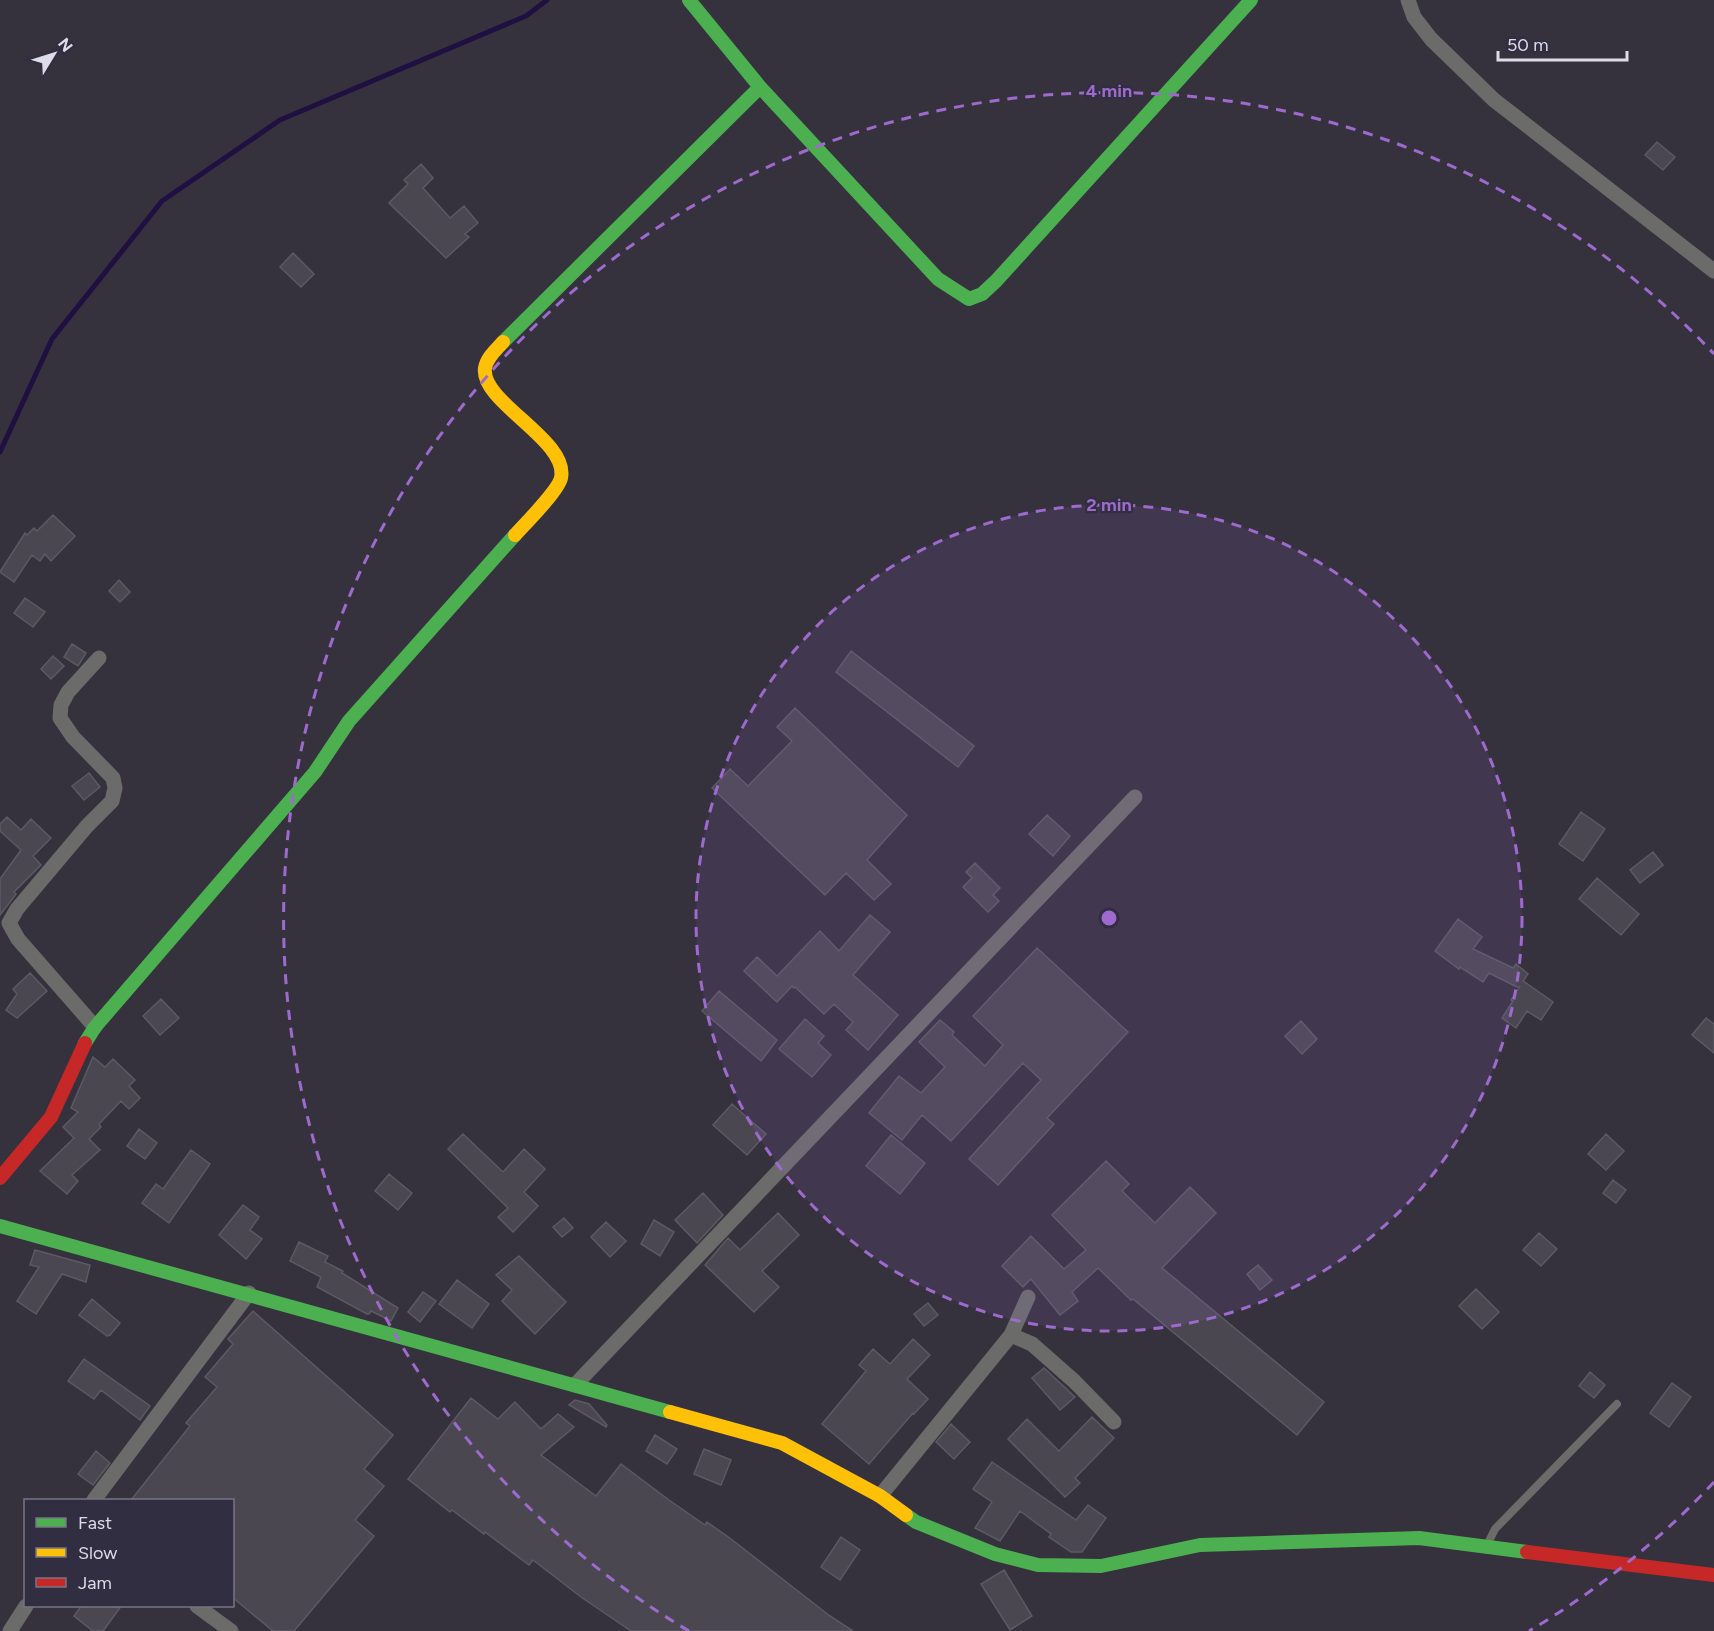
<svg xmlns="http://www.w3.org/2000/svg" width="1714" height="1631" font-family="Figtree,sans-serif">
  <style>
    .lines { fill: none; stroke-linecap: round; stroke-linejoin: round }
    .stream { stroke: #200f41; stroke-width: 5 }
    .building { fill: #4a4751; stroke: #5b5963; stroke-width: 1.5 }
    .lane { stroke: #6b6b6a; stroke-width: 8 }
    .street { stroke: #6b6b6a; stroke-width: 15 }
    .fast { stroke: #4caf50; stroke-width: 14 }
    .slow { stroke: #ffc107; stroke-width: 14 }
    .jam { stroke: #c62828; stroke-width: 14 }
    .ring { fill: none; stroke: #9e6ace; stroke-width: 3; stroke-dasharray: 10 8 }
    .centre { fill: #9e6ace; stroke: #322e42; stroke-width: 3 }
    .ring-label { font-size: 18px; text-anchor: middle; font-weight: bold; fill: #9e6ace; stroke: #322e42; stroke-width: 4.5; stroke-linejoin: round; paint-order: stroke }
  </style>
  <rect width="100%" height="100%" fill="#35323e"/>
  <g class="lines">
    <!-- stream -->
    <path class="stream" d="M0,452L52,339L162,201L280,120L526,16L547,0"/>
  </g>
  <!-- building -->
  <path class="building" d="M1657,142L1675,157L1663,170L1645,155Z
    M421,164L433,178L423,188L450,218L464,206L478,223L465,234L469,237L446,258L389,203L408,184L404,180Z
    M293,253L314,274L301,287L280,267Z
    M53,515L75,536L51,561L45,554L40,561L32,555L14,582L0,572L25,533L27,535L34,528L37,531Z
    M119,580L130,592L120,602L109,591Z
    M25,598L45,612L33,627L14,613Z
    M72,644L86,653L78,666L64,657Z
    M851,651L974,746L958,767L836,672Z
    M53,656L64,666L51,679L41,669Z
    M795,708L907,815L867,860L891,884L874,900L846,873L825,895L712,788L730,769L748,786L792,741L777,727Z
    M89,773L100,787L84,800L72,786Z
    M1581,812L1605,829L1583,861L1559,844Z
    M1047,815L1070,836L1053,856L1029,834Z
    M7,817L21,830L31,819L51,838L33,856L41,865L14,892L16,894L0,915V879L21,850L0,831V824Z
    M1653,852L1663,865L1640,883L1630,870Z
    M975,863L1000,888L993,895L999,901L988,912L963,887L972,878L966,872Z
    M1597,878L1639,914L1621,935L1579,899Z
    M870,915L890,932L853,975L898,1015L868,1050L846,1030L853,1022L834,1004L824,1014L795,987L794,988L792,986L777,1002L744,971L757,957L777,976L820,931L839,951Z
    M1458,919L1482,937L1473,949L1513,968L1516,964L1528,974L1523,981L1553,1002L1541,1020L1527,1011L1516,1028L1502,1018L1513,1001L1511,1000L1520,986L1519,988L1489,973L1483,982L1460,967L1459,969L1435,951Z
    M1037,948L1128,1032L1047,1118L1054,1124L998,1185L969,1159L1041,1080L1023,1063L951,1141L922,1115L902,1140L869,1113L899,1076L921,1093L945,1067L919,1042L940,1020L954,1032L952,1035L985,1066L1003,1045L973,1016Z
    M30,973L47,991L17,1018L6,1010L17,994L13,989Z
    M719,991L777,1040L761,1061L702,1011Z
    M161,999L179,1018L160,1035L143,1016Z
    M1706,1018L1714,1024V1053L1692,1035Z
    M805,1019L824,1036L818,1043L831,1055L812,1077L779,1049Z
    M1301,1021L1317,1039L1302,1054L1285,1036Z
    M93,1057L105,1067L113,1059L135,1080L129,1086L140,1098L129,1109L121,1101L99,1124L101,1127L89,1139L100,1150L72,1175L78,1181L67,1194L40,1171L74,1138L63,1127L78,1112L71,1108Z
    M732,1104L766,1134L747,1155L713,1125Z
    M139,1129L157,1143L145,1159L127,1146Z
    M463,1134L503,1172L524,1149L545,1169L524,1192L538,1206L513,1232L498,1217L508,1208L448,1149Z
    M1606,1134L1624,1151L1606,1170L1588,1154Z
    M891,1135L925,1163L900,1194L866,1166Z
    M191,1150L210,1164L169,1223L142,1203L156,1184L163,1189Z
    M1106,1161L1129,1184L1122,1191L1155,1223L1190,1187L1216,1213L1162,1268L1324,1402L1297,1435L1133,1299L1131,1300L1098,1268L1072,1292L1078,1301L1060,1315L1031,1279L1023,1287L1002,1266L1031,1236L1064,1269L1086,1250L1052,1215Z
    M389,1174L412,1193L398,1210L375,1191Z
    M1613,1180L1626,1190L1616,1203L1603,1193Z
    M703,1193L723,1215L697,1243L675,1220Z
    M243,1205L259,1217L250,1230L262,1239L246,1259L219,1235Z
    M778,1213L799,1235L762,1271L779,1287L754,1312L705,1265L728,1238L740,1250Z
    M564,1218L573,1228L562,1237L553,1227Z
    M654,1220L674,1232L660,1256L641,1244Z
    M606,1222L626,1241L610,1257L591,1237Z
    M1539,1233L1557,1249L1541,1266L1523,1250Z
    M299,1242L328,1256L325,1262L343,1271L342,1273L398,1308L391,1321L371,1311L369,1314H367L317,1287L321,1277L290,1261Z
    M35,1250L90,1265L86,1282L62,1274L36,1314L17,1301L39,1267L30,1265Z
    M519,1256L566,1302L535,1334L502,1301L512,1290L496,1275Z
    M1258,1265L1272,1280L1260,1290L1247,1274Z
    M457,1280L489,1304L472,1328L439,1304Z
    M1476,1289L1499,1312L1482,1329L1459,1306Z
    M423,1292L436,1301L420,1322L408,1312Z
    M92,1299L120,1323L110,1335L107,1336L79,1315Z
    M928,1303L938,1315L924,1326L914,1314Z
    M253,1311L393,1435L364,1469L384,1486L355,1520L374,1536L294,1631H273L232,1597V1500H131L190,1426L186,1423L217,1387L205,1377L233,1344L228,1339Z
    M913,1339L930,1355L907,1379L928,1399L914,1414L913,1413L869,1464L822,1424L866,1371L859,1365L873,1349L890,1364Z
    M84,1359L150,1406L140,1420L101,1390L94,1399L68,1381Z
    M1044,1368L1075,1397L1060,1410L1032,1378Z
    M1590,1372L1605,1385L1594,1398L1579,1386Z
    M1672,1383L1691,1397L1669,1427L1650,1413Z
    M471,1398L498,1419L515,1402L541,1429L558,1414L574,1427L541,1455L596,1496L621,1464L669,1500L705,1525L707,1522L731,1539L830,1616L853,1631H631L581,1597L533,1560L529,1565L485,1532L484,1534L452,1510L450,1512L408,1479Z
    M575,1400L589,1404L607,1425L606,1427L569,1405Z
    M1092,1417L1114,1438L1075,1478L1080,1483L1065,1497L1008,1439L1027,1419L1059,1451Z
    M951,1424L970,1442L954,1459L936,1442Z
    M655,1435L677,1449L667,1464L646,1451Z
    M704,1449L731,1460L721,1485L694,1474Z
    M96,1451L110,1463L93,1485L78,1474Z
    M992,1462L1076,1520L1088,1505L1106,1518L1082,1552H1071L1049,1537L1051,1534L1020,1511L1000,1541L975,1528L992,1502L973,1489Z
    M841,1537L860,1550L840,1580L821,1567Z
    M1004,1570L1032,1616L1010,1630L981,1584Z
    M82,1605H122L103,1631H93L74,1616Z"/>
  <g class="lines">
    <!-- lane -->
    <path class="lane" d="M1488,1543L1495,1529L1617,1404"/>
    <!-- street -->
    <path class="street" d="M1408,0L1414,17L1431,39L1494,100L1714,271
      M95,1027L18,939L9,923L17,909L87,826L112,801L115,788L113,778L73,737L60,718L61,705L68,692L99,658
      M1011,1335L1032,1344L1074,1381L1114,1422
      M575,1385L1135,797
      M880,1496L1011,1335L1028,1297
      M94,1500L249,1293
      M197,1606L231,1631
      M10,1631L26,1606"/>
    <!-- fast -->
    <path class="fast" d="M689,0L760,87L938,279L969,299L982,294L996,281L1251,0
      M503,342L760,87
      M85,1043L95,1027L315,772L349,721L515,535
      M0,1226L670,1412
      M906,1515L916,1522L995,1554L1038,1565L1101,1566L1200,1545L1419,1538L1527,1552"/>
    <!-- slow -->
    <path class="slow" d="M503,342C497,349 487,357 485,368C480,402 569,440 561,478C558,491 525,524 515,535
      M670,1412L782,1443L880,1496L906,1515"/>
    <!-- jam -->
    <path class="jam" d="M0,1178L51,1117L85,1043
      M1527,1552L1714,1575"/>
  </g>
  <!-- distance rings -->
  <circle cx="1109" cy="918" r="413" fill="#9e6ace" fill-opacity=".12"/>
  <g class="ring">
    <circle cx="1109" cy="918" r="413"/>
    <path d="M1714 1482A827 827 0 0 1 1529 1631M689 1631A827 827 0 1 1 1714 354"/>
  </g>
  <circle cx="1109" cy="918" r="9" class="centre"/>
  <g class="ring-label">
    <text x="1109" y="97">4 min</text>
    <text x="1109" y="511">2 min</text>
  </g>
  <!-- legend -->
  <rect x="24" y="1499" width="210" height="108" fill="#322e42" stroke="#777485" stroke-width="1.5"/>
  <rect x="36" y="1518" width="30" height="9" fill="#4caf50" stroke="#777485" stroke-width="1.5"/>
  <text x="78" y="1529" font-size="18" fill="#dedce9">Fast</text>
  <rect x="36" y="1548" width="30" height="9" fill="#ffc107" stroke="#777485" stroke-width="1.5"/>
  <text x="78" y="1559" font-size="18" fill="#dedce9">Slow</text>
  <rect x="36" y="1578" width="30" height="9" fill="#c62828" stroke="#777485" stroke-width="1.5"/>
  <text x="78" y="1589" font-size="18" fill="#dedce9">Jam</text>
  <!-- north arrow -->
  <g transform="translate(54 54) rotate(52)" stroke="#322e42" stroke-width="4.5" paint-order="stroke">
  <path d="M0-4.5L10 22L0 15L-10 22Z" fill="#dedce9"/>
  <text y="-9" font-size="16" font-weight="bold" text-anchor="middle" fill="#dedce9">N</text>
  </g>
  <!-- scale -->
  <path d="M1498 51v9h129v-9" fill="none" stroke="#dedce9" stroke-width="3"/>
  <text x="1507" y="51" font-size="18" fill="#dedce9" stroke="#322e42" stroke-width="4.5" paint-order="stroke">50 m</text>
</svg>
